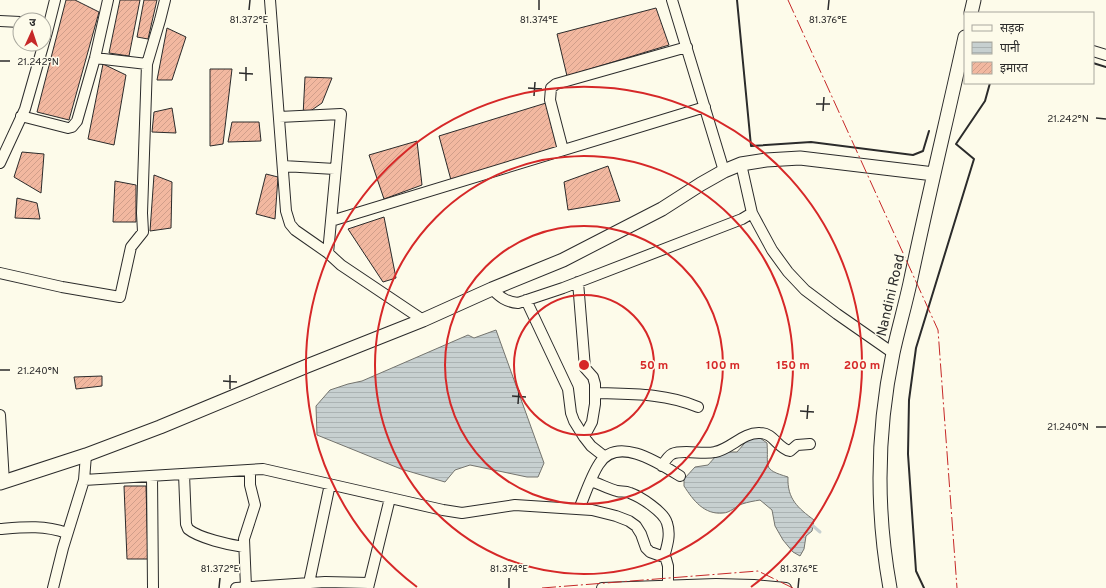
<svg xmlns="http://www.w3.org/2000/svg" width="1106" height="588" font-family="Overpass,'Noto Sans Devanagari',sans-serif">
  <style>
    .water { fill: url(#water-rules); stroke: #74746e }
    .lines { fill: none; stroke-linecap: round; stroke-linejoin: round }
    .stream { stroke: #c7d0d0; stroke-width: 3 }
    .building { fill: url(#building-hatch); stroke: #2b2b2b }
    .minor-casing { stroke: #2b2b2b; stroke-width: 12 }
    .major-casing { stroke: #2b2b2b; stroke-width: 15 }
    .minor { stroke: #fdfbea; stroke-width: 10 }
    .major { stroke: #fdfbea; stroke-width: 13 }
    .wall { stroke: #2b2b2b; stroke-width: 2 }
    .power { stroke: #c62828; stroke-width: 1; stroke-dasharray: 14 3 2 3; stroke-linecap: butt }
    .ticks { fill: none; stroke: #2b2b2b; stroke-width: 1.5 }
    .ring { fill: none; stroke: #d62828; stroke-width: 2 }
    .labels { text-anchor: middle; stroke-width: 3; stroke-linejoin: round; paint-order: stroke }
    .street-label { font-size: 14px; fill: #2b2b2b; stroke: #fdfbea }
    .ticks-label { font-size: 10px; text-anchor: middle; fill: #2b2b2b; stroke: #fdfbea; stroke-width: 3; stroke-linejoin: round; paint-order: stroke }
    .centre { fill: #d62828; stroke: #fdfbea; stroke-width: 2 }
    .ring-label { font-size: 12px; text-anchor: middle; font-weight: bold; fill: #d62828; stroke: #fdfbea; stroke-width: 3; stroke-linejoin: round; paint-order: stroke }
  </style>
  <defs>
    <pattern id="water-rules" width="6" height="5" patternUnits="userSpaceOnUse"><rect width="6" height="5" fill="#c7d0d0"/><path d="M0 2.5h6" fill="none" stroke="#abb3b3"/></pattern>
    <pattern id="building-hatch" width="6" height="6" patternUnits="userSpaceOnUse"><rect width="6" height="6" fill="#f2b8a0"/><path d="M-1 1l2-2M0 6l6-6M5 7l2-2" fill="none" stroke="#d09e8a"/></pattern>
  </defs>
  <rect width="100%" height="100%" fill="#fdfbea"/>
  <!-- water -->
  <path class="water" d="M496,330L544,463L538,477H527L470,465L455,470L445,482L401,469L317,435L316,406L330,390L348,384L362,381L468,335L474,338Z
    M750,437L760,438L767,443C769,467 761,469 788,477C787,499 798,508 814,520L812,531L806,536L804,549L800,556L793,552L783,540L775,526L772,510L760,500C754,501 748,502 742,504C736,506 730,513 723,513C704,515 693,500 684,486V479L695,467L708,465L716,456L724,452H737Z"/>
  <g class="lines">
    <!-- stream -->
    <path class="stream" d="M812,525L820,532"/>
  </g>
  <!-- building -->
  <path class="building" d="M66,0H75L99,12L69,120L37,112Z
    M120,0H140L129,56L109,53Z
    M144,0H157L148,39L137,37Z
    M656,8L669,45L567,76L557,34Z
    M167,28L186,37L172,80H157Z
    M103,64L126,75L114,145L88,139Z
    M210,69H232L223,144L210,146Z
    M305,77L332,78L322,103L303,116Z
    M546,103L558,147L451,180L439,136Z
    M172,108L176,133L152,132L154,112Z
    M232,122H259L261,141L228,142Z
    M417,141L422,185L384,199L369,155Z
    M22,152L44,154L41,193L14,177Z
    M608,166L620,201L568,210L564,182Z
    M266,174L278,177L275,219L256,214Z
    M154,175L172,182L171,228L150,231Z
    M115,181L136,185V222H113Z
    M17,198L37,203L40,219L15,218Z
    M384,217L396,278L383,282L348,229Z
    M102,376V386L76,389L74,377Z
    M124,486H146L148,559H127Z"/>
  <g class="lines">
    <defs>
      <path id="minor" d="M270,0L286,211L290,224L295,230L328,253L341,265L423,320
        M672,0L724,171
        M0,21L20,22
        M1093,51L1106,55
        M95,58L147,64
        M21,116L68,128L72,127L77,121L95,58L108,0
        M279,117L341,114L328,253
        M563,150L550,100L551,88L556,84L687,47
        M0,163L25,109L47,32L55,0
        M283,166L335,169
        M752,213L772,250L788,272L805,290L837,314L893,353
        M331,221L705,107
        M0,273L62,287L120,297L131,247L143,232L142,213L147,64L160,20L165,0
        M578,282L585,368L593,377L595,384V404L592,422L584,437
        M492,289C500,297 506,302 518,303L563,288L742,219L752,213L741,164
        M526,300L568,389L571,413L574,421L584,437L591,446L605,457
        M595,393C630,394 665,393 698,407
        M0,415L4,482
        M662,466C665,461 668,456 672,454C683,449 703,455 715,452C731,449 743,432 760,433C774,433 777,448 790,451L797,445L810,444
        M184,474L186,524L188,529C199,538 229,545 244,547
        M152,476L153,588
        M84,480L263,469L443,510L462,513L515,505L592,510L616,516L629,521L636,526L641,534L646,548L650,552L664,557L666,559L668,566V588
        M591,481C600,484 609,489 617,491C622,492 625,491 630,493C641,497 664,512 667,523C671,535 667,546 664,557
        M579,509C585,495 591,476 599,464C617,435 659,463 680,476
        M0,529C25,527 43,525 67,533
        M309,583L330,484
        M246,587L244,539L255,505L250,485V470
        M53,588L63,548L84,480L86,455
        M236,588L325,582L369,583
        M368,588L390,498
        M602,588L716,584L754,585L786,588"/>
      <path id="major" d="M971,13L974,0
        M0,483L86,455L160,427L307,366L423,320L492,289L563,260L662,209L701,184L724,171L741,164L766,160L800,158L934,174
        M890,588C876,511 877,430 893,353C898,330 905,306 910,283C927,201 947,119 965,37"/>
    </defs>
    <!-- minor casing -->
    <use href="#minor" class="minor-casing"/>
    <!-- major casing -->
    <use href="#major" class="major-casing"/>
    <!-- minor -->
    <use href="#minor" class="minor"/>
    <!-- major -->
    <use href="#major" class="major"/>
    <!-- wall -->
    <path class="wall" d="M737,0L751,146L811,142L913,155L923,151L929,131
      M1093,63L1106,67
      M924,588L916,571L908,454L909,400L916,348L974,159L956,144L985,101L990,83"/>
    <!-- power -->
    <path class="power" d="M788,0L938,330L957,588
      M542,588L758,571L793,588"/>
  </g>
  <!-- ticks -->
  <path class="ticks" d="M249,10L250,0M539,10V0M828,10L829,0M0,61H10M239,73L253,74M246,81V67M528,88L542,89M534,96L535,82M816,104H830M823,111L824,97M1096,118L1106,119M0,370H10M223,381L237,382M230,389V375M512,396L526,397M518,404L519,390M800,411L814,412M807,419L808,405M1096,427H1106M219,588L220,578M509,588V578M798,588L799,578"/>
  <!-- distance rings -->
  <g class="ring">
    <circle cx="584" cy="365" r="70"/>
    <circle cx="584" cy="365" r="139"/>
    <circle cx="584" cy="365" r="209"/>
    <path d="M417 587A278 278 0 1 1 751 587"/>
  </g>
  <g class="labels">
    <!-- street labels -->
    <g class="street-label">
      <text transform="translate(890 295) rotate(-77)" y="5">Nandini Road</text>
    </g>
  </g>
  <g class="ticks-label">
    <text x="249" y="23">81.372°E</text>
    <text x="539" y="23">81.374°E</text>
    <text x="828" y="23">81.376°E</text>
    <text x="38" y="65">21.242°N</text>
    <text x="1068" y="122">21.242°N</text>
    <text x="38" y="374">21.240°N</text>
    <text x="1068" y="430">21.240°N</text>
    <text x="220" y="572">81.372°E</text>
    <text x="509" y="572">81.374°E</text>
    <text x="799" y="572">81.376°E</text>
  </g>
  <circle cx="584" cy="365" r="6" class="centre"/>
  <g class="ring-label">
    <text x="654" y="369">50 m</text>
    <text x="723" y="369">100 m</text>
    <text x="793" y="369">150 m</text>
    <text x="862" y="369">200 m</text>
  </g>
  <!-- legend -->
  <rect x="964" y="12" width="130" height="72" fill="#fdfbea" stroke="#a9a89e"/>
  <rect x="972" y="25" width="20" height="6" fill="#fdfbea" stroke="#a9a89e"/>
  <text x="1000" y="32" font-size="12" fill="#2b2b2b">सड़क</text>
  <rect x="972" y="42" width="20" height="12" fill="url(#water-rules)" stroke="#a9a89e"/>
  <text x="1000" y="52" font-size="12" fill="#2b2b2b">पानी</text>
  <rect x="972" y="62" width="20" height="12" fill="url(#building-hatch)" stroke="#a9a89e"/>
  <text x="1000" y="72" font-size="12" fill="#2b2b2b">इमारत</text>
  <!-- north arrow -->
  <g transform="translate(32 32) rotate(3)"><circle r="19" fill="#fdfbea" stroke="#a9a89e"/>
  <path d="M0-3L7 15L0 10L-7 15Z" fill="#c62828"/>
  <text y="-6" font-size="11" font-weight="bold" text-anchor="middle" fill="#2b2b2b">उ</text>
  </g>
</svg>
